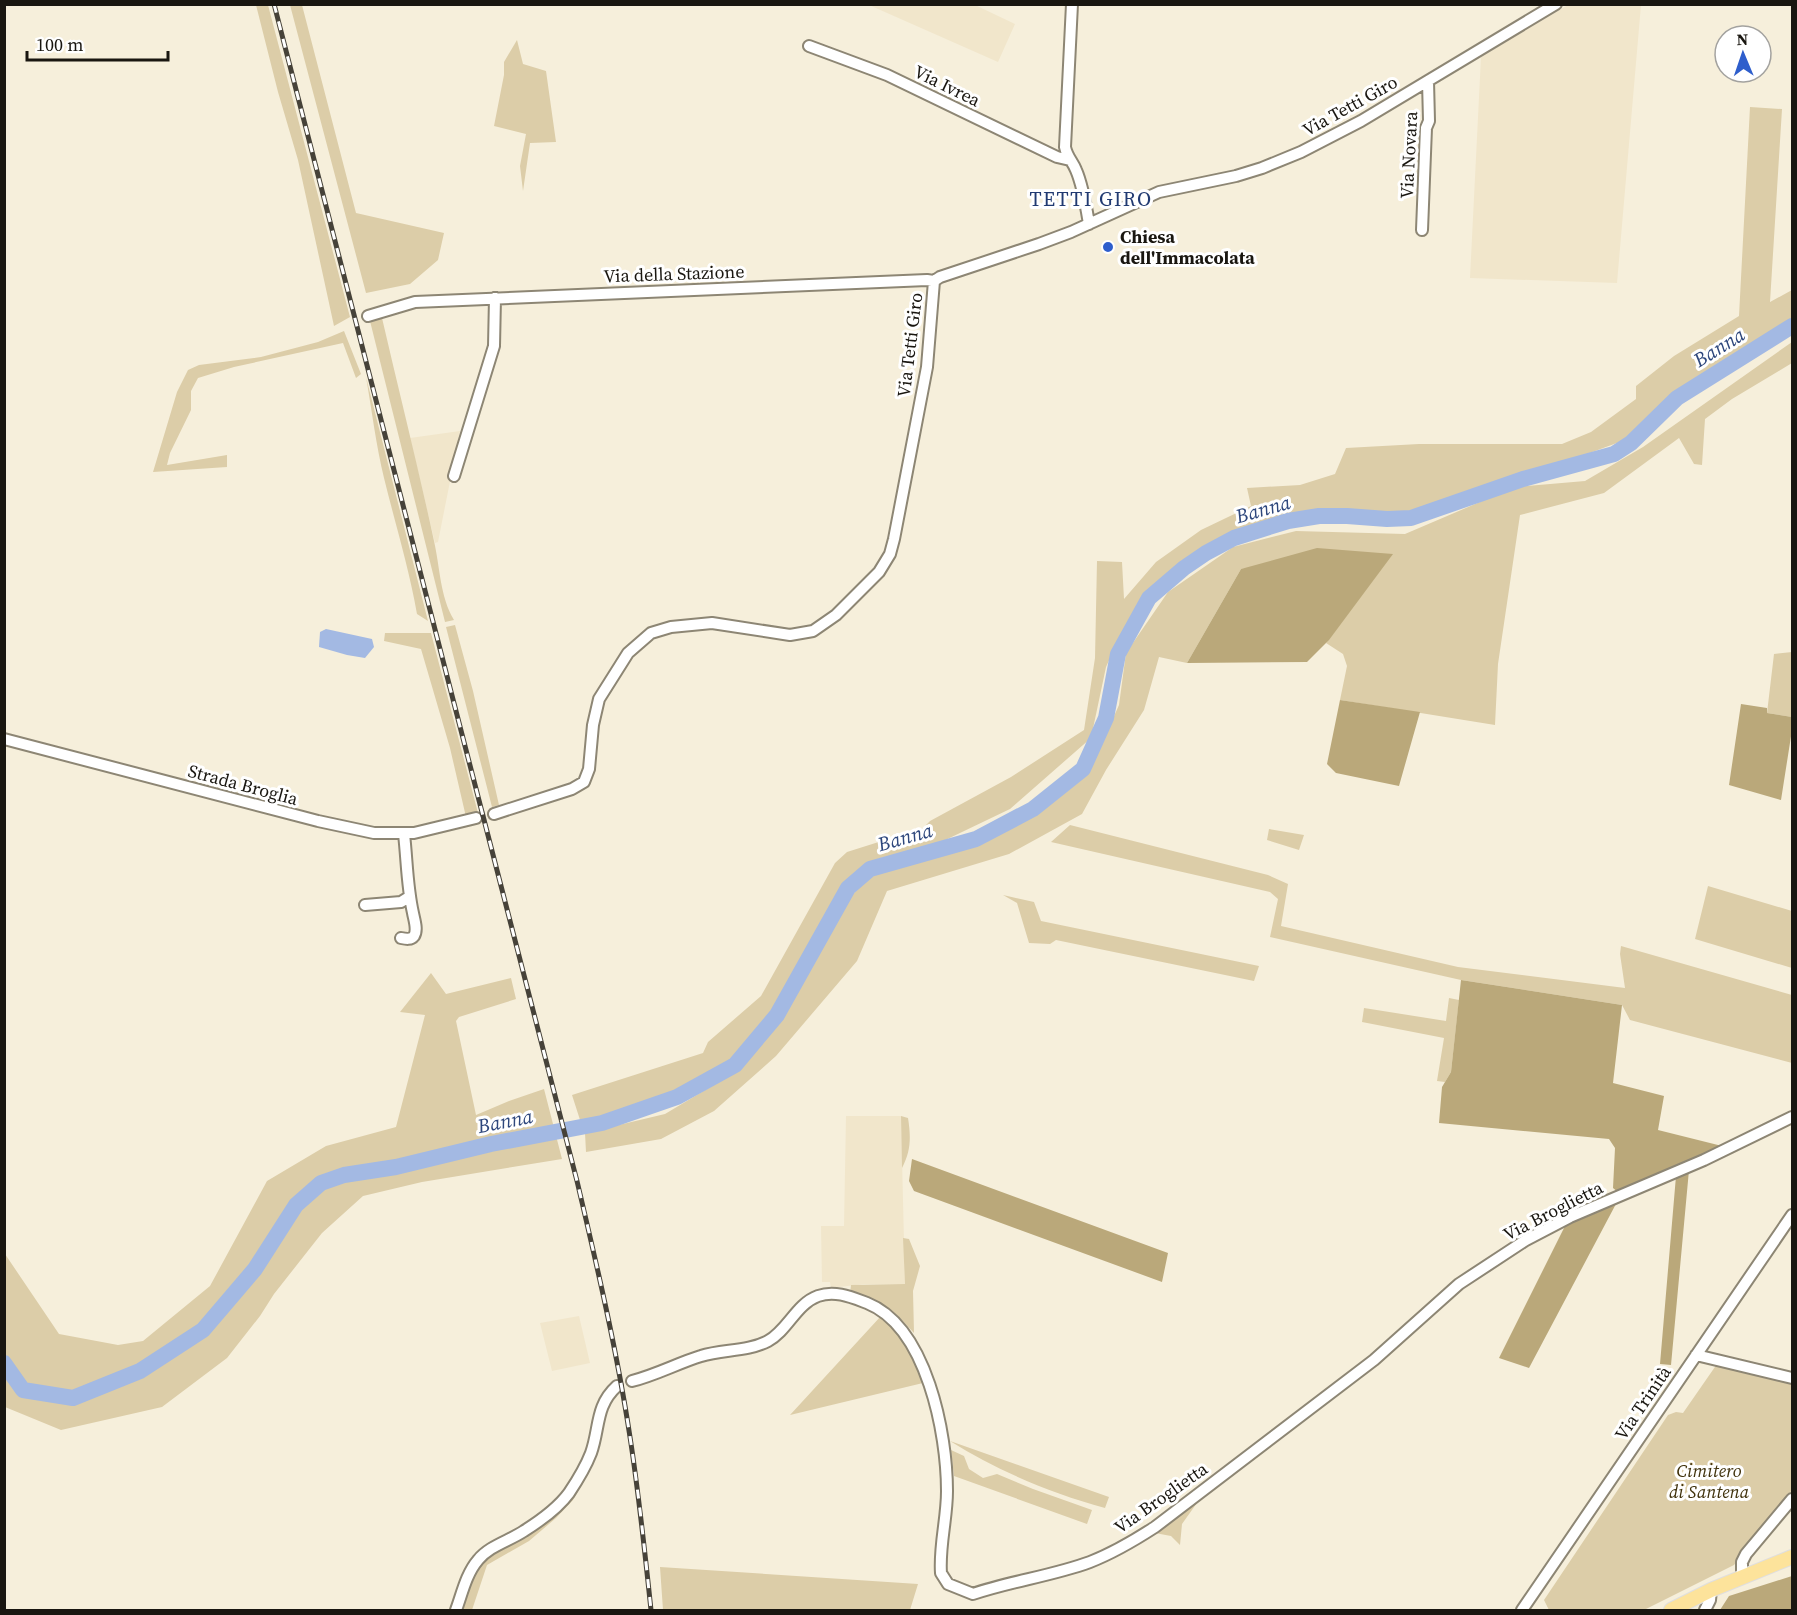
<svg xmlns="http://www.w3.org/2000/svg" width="1797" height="1615" font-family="'Source Serif 4',serif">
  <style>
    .built { fill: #f1e6cb }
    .green { fill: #dccda8 }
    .forest { fill: #baa87a }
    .water { fill: #a3b9e3 }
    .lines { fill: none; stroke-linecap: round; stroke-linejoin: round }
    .river { stroke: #a3b9e3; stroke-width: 16 }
    .minor-tunnel { stroke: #d5cebd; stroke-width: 10; stroke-dasharray: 10 5; stroke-linecap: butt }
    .minor-casing { stroke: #8d8674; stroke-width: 14 }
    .major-casing { stroke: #dfdede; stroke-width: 16 }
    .minor { stroke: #fff; stroke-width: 10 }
    .major { stroke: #fde39b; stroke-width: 14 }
    .rail-casing { stroke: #464239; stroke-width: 5 }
    .rail { stroke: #fff; stroke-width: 3; stroke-dasharray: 9; stroke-linecap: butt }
    .poi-dot { fill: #2e5ecc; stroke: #fff; stroke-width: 2 }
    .labels { text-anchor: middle; stroke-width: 6; stroke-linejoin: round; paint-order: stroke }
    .street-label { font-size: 18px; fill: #191610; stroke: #fff }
    .poi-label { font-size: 18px; font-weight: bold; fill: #191610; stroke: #fff; text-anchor: start }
    .park-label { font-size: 18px; font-style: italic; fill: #40320c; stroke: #fff }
    .neighbourhood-label { font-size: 20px; letter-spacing: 1.5px; fill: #213a71; stroke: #fff }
    .water-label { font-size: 20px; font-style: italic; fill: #2e477c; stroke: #fff }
  </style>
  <rect width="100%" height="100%" fill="#f6efdb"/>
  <!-- built -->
  <path class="built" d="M869,5H975L1015,24L998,62Z
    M1568,5H1641L1617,283L1470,278L1481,57Z
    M460,431L438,542L435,543L410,438Z
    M846,1116H901L905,1284H864L831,1288L830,1282H822L821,1226H844Z
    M579,1316L590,1363L552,1371L540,1323Z"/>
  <!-- green -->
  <path class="green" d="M256,5H268L350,317L334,326L298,160L278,92Z
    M290,5H302L356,213L444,233L438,260L410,284L366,293Z
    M517,40L523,64L546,71L556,142L530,143L523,191L520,166L526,134L494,126L504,75V62Z
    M1750,107L1782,109L1770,302L1792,290V323L1672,398L1625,440L1546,469L1499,480L1438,506L1389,516L1333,513L1283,514L1230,534L1181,561L1148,593L1116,645L1106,667L1091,738L1010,809L937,844L881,858L867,863L844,886L774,1009L736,1057L678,1094L581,1123L572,1095L703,1053L708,1042L761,996L835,863L847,852L923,828L930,821L1011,777L1084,730L1095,658L1097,561L1122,562L1124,599L1156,562L1201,530L1251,506L1247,488L1300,485L1335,474L1346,448L1419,444H1562L1591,432L1636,399V386L1674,356L1739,316Z
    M382,318C399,392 418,466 434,541C440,567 440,597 454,620L445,622L370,321Z
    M344,331L361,374L356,378L343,343L234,367L198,378L191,391V410L170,453L167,465L227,455V467L153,472L177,392L188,370L199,365L261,357L318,342Z
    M1792,342V363L1732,399L1705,419L1702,465L1694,464L1679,438L1604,493L1520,515L1498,664L1495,725L1340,700L1347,666L1343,654L1326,643L1392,554L1241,569L1187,663L1159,657L1144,710L1106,770L1082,814L1009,854L887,891L857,961L776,1056L714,1111L661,1139L586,1152L585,1133L665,1114L737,1071L779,1022L852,895L872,875L976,846L1034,816L1089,772L1119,705L1126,653L1168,592L1233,547L1296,531L1405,534L1515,487L1585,481L1643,447Z
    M366,377L428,621L417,614C409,568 395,523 384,478C376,445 372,411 366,377Z
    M455,625L473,691L499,805L492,807L446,627Z
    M385,633H431L478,813L466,817L450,748L421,649L384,641Z
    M1792,652V717L1767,713L1774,654Z
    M1070,825L1268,875L1288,884L1281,926L1458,967L1625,988L1620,954L1621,946L1792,995V1063L1630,1020L1622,1005L1461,980L1270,937L1278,899L1270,892L1051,842Z
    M1269,829L1304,835L1299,850L1267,840Z
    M1708,886L1792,911V968L1695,939Z
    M1003,895L1034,902L1041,921L1259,966L1254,981L1056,940L1050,944L1029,943L1017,903Z
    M431,973L446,994L511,978L516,999L459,1017L456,1021L476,1115L509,1101L544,1089L562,1159L422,1182L363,1196L322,1233L274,1294L260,1316L227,1358L162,1407L61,1430L5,1407V1254L59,1334L118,1345L143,1341L210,1286L267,1181L326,1146L396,1127L425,1015L400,1012Z
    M1449,998L1459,1000L1451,1072L1445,1082L1437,1081L1444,1038L1362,1022L1364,1008L1446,1021Z
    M901,1116L908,1118C911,1137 911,1151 902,1168Z
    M903,1238L909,1239L920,1266L913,1291L914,1333L897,1315L880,1303L850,1294L851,1285L905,1284Z
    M881,1316L901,1333L915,1357L923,1383L790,1415Z
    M1717,1364L1792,1382V1490L1734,1565L1644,1610H1549L1544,1600L1668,1415L1676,1412L1683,1413Z
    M950,1441L1109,1497L1105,1508C1050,1493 998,1471 950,1441Z
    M596,1447L588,1474L573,1500L556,1518L529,1541L487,1565L472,1610H461L472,1573L478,1564L567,1498Z
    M951,1450L964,1456L969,1469L983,1478L997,1474L1033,1489L1092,1510L1087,1524L954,1476Z
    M1204,1493L1182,1524L1180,1545L1171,1536L1155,1533Z
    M660,1567L918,1584L910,1610H663Z"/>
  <!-- forest -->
  <path class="forest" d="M1317,548L1393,554L1329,640L1307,662L1187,663L1241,569Z
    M1340,700L1420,712L1399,786L1336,773L1327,764Z
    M1741,704L1767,708V713L1792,717V730L1781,800L1729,785Z
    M1461,980L1622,1005L1613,1083L1664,1096L1658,1130L1726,1147L1619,1193L1613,1188L1615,1148L1609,1139L1439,1123L1442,1087L1451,1072Z
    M912,1159L1168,1253L1162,1282L914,1191L909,1181Z
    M1689,1170L1671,1365L1660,1364L1676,1176Z
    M1617,1202L1529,1368L1499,1358L1567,1222Z
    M1792,1576V1610H1720L1729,1596Z"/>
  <!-- water -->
  <path class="water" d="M326,629L372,639L374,647L365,658L347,655L319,647L320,632Z"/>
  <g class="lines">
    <!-- river -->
    <path class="river" d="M4,1363L23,1390L73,1398L140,1371L203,1330L255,1269L296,1205L321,1183L344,1175L396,1167L491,1144L602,1123L677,1097L735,1065L777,1015L848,888L870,869L976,839L1033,809L1083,769L1106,718L1118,654L1149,598L1184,568L1206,553L1234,538L1288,521L1319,516H1347L1387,519L1411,518L1523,479L1614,454L1631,443L1677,398L1792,326"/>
    <!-- minor-tunnel -->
    <path class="minor-tunnel" d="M476,818L494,814"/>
    <defs>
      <path id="minor" d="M1072,4L1065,147C1067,157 1073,162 1076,170C1083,186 1086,206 1089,224
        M809,46L887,75L1057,157L1070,160
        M1422,230L1426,128L1429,121L1428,81
        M368,316L415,302L927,280L934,281
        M454,476L494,346L495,298
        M4,739L318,821L374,833H414L476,818
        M494,814L572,789L584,782L589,769L593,725L599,699L628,653L651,633L671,627L712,623L790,635L813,631L836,615L879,572L890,554L894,539L927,367L934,281L940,277L1039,244L1071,232L1159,192L1236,176L1262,168L1301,152L1361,121L1556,4
        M365,905L401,902L409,897
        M401,938C406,939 411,940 414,936C418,930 414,919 413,913C407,887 407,860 404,834
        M1696,1355L1792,1378
        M632,1381C656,1375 678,1363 701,1356C722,1349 747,1352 768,1341C788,1330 796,1304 818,1296C835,1290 851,1297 867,1303C927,1327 947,1434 947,1491C947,1519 939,1546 941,1573L948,1584L973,1594C1011,1581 1052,1576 1090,1562C1113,1553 1135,1540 1155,1527L1374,1360L1459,1284L1526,1240L1570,1217L1704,1160L1792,1117
        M1742,1577V1562L1746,1554L1792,1499
        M456,1610C462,1594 466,1574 478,1560C489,1546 509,1541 524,1531C540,1521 558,1508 569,1493C577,1481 586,1466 591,1453C600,1428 595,1406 617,1386
        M1522,1610L1792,1215
        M1705,1610L1710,1600L1711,1590"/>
      <path id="major" d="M1671,1610L1711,1590L1792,1557"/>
    </defs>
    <!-- minor casing -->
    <use href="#minor" class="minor-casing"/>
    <!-- major casing -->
    <use href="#major" class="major-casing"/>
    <!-- minor -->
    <use href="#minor" class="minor"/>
    <!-- major -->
    <use href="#major" class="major"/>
    <defs>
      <path id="rail" d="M274,4L577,1181C597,1266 617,1351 630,1437C639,1495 645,1553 651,1610"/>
    </defs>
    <!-- rail casing -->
    <use href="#rail" class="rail-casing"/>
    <!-- rail -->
    <use href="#rail" class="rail"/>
  </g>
  <!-- markers -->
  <circle class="poi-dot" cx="1108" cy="247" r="6"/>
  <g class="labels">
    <!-- street labels -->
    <g class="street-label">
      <text transform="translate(947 86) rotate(26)" y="6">Via Ivrea</text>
      <text transform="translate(1350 106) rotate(-29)" y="6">Via Tetti Giro</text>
      <text transform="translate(1409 155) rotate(-87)" y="6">Via Novara</text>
      <text transform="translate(674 274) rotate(-2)" y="6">Via della Stazione</text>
      <text transform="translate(910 345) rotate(-83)" y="6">Via Tetti Giro</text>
      <text transform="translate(243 785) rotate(15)" y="6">Strada Broglia</text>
      <text transform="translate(1553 1211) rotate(-27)" y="6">Via Broglietta</text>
      <text transform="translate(1643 1403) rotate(-56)" y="6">Via Trinità</text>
      <text transform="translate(1161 1498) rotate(-35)" y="6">Via Broglietta</text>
    </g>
    <!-- poi labels -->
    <g class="poi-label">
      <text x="1120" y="243">Chiesa<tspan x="1120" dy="21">dell'Immacolata</tspan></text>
    </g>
    <!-- park labels -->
    <g class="park-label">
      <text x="1709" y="1477">Cimitero<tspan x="1709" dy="21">di Santena</tspan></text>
    </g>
    <!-- neighbourhood labels -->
    <g class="neighbourhood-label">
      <text x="1091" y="206">TETTI GIRO</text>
    </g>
    <!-- water labels -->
    <g class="water-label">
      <text transform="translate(1719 347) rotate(-32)" y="7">Banna</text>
      <text transform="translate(1263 509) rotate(-16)" y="7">Banna</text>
      <text transform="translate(905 837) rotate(-16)" y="7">Banna</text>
      <text transform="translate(505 1121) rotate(-11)" y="7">Banna</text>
    </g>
  </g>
  <!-- border -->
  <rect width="1797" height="1615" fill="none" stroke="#191610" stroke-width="12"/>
  <!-- north arrow -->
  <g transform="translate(1743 54) rotate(358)"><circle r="28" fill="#ffffff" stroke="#a3a29f" stroke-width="1.5"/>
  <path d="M0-4.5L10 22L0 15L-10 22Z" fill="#2e5ecc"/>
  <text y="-9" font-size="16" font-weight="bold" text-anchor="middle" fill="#191610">N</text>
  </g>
  <!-- scale -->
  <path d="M27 51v9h141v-9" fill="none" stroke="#191610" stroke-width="3"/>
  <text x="36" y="51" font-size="18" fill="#191610" stroke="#ffffff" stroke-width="4.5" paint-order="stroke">100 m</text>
</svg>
